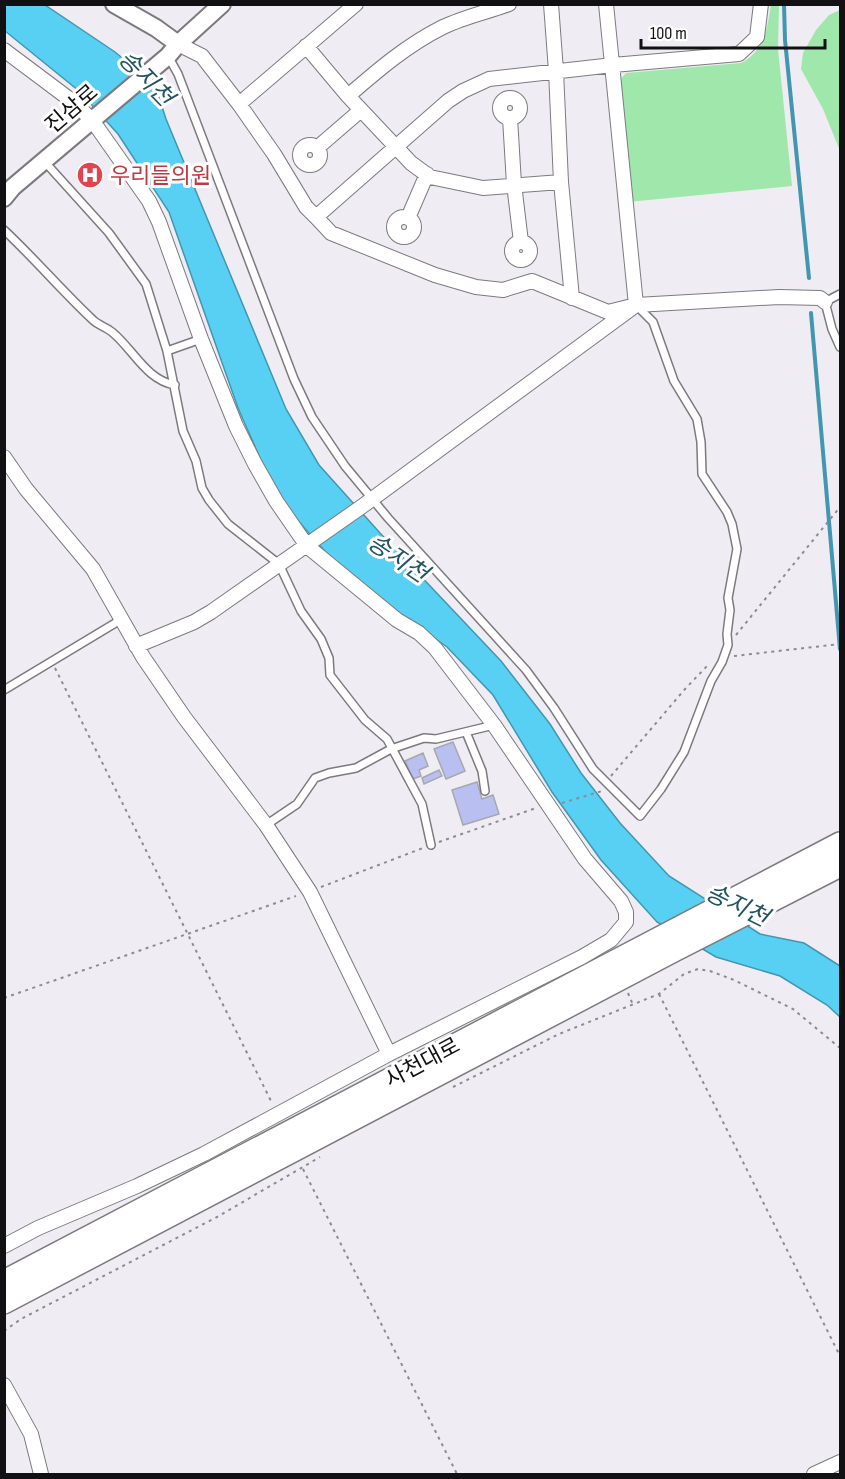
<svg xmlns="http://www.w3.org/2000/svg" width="845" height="1479" font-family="'Sofia Sans Condensed','Noto Sans KR',sans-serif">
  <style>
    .green { fill: #9fe7aa }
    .water { fill: #58d0f3; stroke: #4396b0; stroke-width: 1.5 }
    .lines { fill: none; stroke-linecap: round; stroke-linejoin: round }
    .stream { stroke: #4396b0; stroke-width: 4 }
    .building { fill: #babff1; stroke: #a7a8ad; stroke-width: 1.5 }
    .service-casing { stroke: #7c7a7f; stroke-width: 10 }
    .minor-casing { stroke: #7c7a7f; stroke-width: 16 }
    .tertiary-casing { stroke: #7c7a7f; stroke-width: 20 }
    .primary-casing { stroke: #7c7a7f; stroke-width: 24 }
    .path { stroke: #8c8b8f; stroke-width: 2; stroke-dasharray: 3 4.5; stroke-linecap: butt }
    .service { stroke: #fff; stroke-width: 7 }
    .minor { stroke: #fff; stroke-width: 14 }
    .tertiary { stroke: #fff; stroke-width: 16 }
    .primary { stroke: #fff; stroke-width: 21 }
    .labels { text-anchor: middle; stroke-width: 6; stroke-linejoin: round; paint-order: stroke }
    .street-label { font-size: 22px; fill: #111012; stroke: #fff }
    .health-label { font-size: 22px; fill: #be3a42; stroke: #fff; text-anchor: start }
    .water-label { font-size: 24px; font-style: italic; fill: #225463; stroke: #fff }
  </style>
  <rect width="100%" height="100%" fill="#efedf3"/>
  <!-- green -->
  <path class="green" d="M771,5H779L778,49L792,186L628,202L620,80L626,73L741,63C765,51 767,28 771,5Z
    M840,10V151L823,109L801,69L803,53L816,30L829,15Z"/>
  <!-- water -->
  <path class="water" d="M4,5H45L115,52L155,85L166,119L286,409L319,465L380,533L501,661L550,724L581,773L620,823L669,876L760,934L804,943L840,966V1017L827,1005L780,976L716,957L657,922L601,860L552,792L493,695L447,647L400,614L329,556L286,507L271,483L238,408L169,212L118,134L79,91L5,31Z"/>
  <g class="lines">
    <!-- stream -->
    <path class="stream" d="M784,4L785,40L809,278
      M811,313L840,649"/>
  </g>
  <!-- building -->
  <path class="building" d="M453,742L465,771L446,779L434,749Z
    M423,753L428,766L419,770L421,776L413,779L405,761Z
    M439,770L442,776L424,784L422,778Z
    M477,782L482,799L493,795L499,814L463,825L452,790Z"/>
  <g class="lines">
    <defs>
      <path id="service" d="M168,56L178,74L294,379L312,417L345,466L388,518L526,670L554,708L593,769L640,816L661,789L684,752L711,681L722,662L728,645L727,634L730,610L728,598L737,549L732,524L727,512L702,474L701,442L697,419L674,381L653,322L638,307
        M44,161L109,233L146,284L167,351L183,431L196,461L202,488L209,500L228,524L279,564L301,611L321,639L329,658L330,675L365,720L387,739L422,804L431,845
        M4,230C35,259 62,291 93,320C98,325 106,327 112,332C133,349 146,380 175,385
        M840,294L825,302L832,329L840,347
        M167,351L201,339
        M4,690L122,619
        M466,732L482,771L485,791
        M266,825L297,804L315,778L329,773L356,768L391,749L424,738L436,739L494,725"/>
      <path id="minor" d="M356,4L239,104L274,154L306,207L316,217L448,101L463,91L489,79L613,65L739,54L757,37L761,4
        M178,44L202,56L239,104
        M306,46L348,96L396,147L411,163L430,177L483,188L561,182L556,71L551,4
        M4,50L72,101L92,120L149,201L159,222L201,339L236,426L255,464L276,501L307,546L397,620L419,633L435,648L494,725L585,859L621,901L626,912V922L611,940L582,957L389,1054L204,1154L137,1186L38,1228L4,1246
        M348,96C378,70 407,45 443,27C464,17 487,12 509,4
        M500 108a10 10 0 1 1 20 0a10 10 0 1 1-20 0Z
        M510,118L514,184L521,242
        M300 155a10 10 0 1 1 20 0a10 10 0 1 1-20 0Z
        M317,148L361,110
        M561,182L572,298
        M394 227a10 10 0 1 1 20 0a10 10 0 1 1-20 0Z
        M316,217L331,233L435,275L476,287L503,290L532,281L608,312L636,305L606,4
        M408,218L427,174
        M512 251a9 9 0 1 1 18 0a9 9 0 1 1-18 0Z
        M4,457L26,489L93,569L143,657L184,717L266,825L310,892L389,1054
        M136,646L194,622L211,612L364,505L636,305L779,297L820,298L825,302
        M4,1385L31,1434L41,1474
        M814,1474L840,1462"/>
      <path id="tertiary" d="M114,4L156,28L178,44
        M4,198L13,187L168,56L178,44L222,4"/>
      <path id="primary" d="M4,1281L840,843
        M4,1303L674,951L840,866"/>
    </defs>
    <!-- service casing -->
    <use href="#service" class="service-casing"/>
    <!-- minor casing -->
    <use href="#minor" class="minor-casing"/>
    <!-- tertiary casing -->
    <use href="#tertiary" class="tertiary-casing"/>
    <!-- primary casing -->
    <use href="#primary" class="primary-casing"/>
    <!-- path -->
    <path class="path" d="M736,635L840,507
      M734,656L840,644
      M55,668L272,1103
      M611,776L685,689L708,665
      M562,803L602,791
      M439,842L536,808
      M321,887L423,848
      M628,993L633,1005
      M659,994L840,1356
      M4,998L296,896
      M453,1087L559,1034L659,994L684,974L698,969L710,971L734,980L793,1009L840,1048
      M303,1169L457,1474
      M4,1331L21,1319L217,1217L320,1157"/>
    <!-- service -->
    <use href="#service" class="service"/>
    <!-- minor -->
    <use href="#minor" class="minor"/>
    <!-- tertiary -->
    <use href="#tertiary" class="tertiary"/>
    <!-- primary -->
    <use href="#primary" class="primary"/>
  </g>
  <!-- icons -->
  <defs>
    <symbol id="hospital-disc" viewBox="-11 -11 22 22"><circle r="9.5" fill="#e0444e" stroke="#fff"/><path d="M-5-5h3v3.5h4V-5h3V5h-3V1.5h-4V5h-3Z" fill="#fff"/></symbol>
  </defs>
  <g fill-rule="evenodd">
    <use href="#hospital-disc" x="75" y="160" width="30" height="30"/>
  </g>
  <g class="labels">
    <!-- street labels -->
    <g class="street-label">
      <text transform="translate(71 108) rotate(-41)" y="8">진삼로</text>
      <text transform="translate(422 1062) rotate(-28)" y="8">사천대로</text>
    </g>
    <!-- health labels -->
    <g class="health-label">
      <text x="110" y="183">우리들의원</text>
    </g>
    <!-- water labels -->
    <g class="water-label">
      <text transform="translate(146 78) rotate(46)" y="8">송지천</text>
      <text transform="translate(398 558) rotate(34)" y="8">송지천</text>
      <text transform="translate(737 905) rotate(26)" y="8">송지천</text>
    </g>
  </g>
  <!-- border -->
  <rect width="845" height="1479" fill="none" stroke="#111012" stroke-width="12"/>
  <!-- scale -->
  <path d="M641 39v9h184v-9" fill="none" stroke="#111012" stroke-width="3"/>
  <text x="650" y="39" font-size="18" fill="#111012" stroke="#ffffff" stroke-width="4.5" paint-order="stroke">100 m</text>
</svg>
